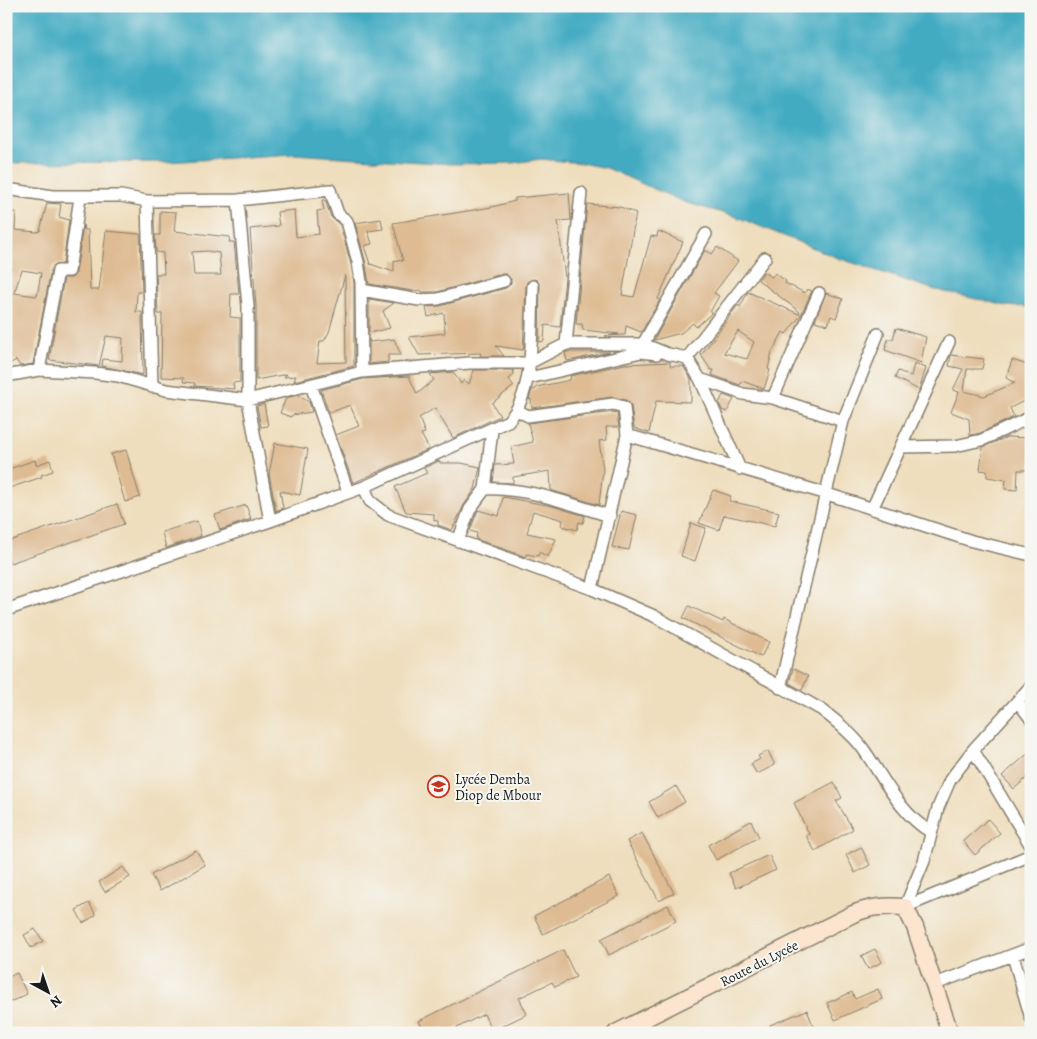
<svg xmlns="http://www.w3.org/2000/svg" width="1037" height="1039" font-family="Alegreya,serif">
  <style>
    .water { fill: #42abc2; stroke: #2f646f }
    .building { fill: #debb92; fill-rule: evenodd }
    .lines { fill: none; stroke-linecap: round; stroke-linejoin: round }
    .street-casing { stroke: #867d6c; stroke-width: 14 }
    .secondary-casing { stroke: #867d6c; stroke-width: 19 }
    .street { stroke: #fff; stroke-width: 11 }
    .secondary { stroke: #fbe5cf; stroke-width: 16 }
    .labels { text-anchor: middle; stroke-width: 4; stroke-linejoin: round; paint-order: stroke }
    .poi-label { font-size: 14px; fill: #1c1c1c; stroke: #f6f6f2; text-anchor: start }
    .street-label { font-size: 14px; fill: #1c1c1c; stroke: #f6f6f2 }
  </style>
  <rect width="100%" height="100%" fill="#f6f6f2"/>
  <filter id="ink" filterUnits="userSpaceOnUse"><feTurbulence type="fractalNoise" baseFrequency=".02" numOctaves="2"/><feDisplacementMap in="SourceGraphic" scale="10" xChannelSelector="R" yChannelSelector="G"/><feConvolveMatrix kernelMatrix="1 2 1 2 8 2 1 2 1" color-interpolation-filters="sRGB"/></filter>
  <filter id="wash" filterUnits="userSpaceOnUse"><feTurbulence type="fractalNoise" baseFrequency=".0096" numOctaves="4" result="noise"/><feDisplacementMap in="SourceGraphic" scale="20" xChannelSelector="R" yChannelSelector="G"/><feGaussianBlur stdDeviation="1.12" result="paint"/><feColorMatrix in="noise" values="0 0 0 0 0 0 0 0 0 0 0 0 0 0 0 0 0 1.4 0 .05"/><feComposite in="paint" operator="in"/></filter>
  <g filter="url(#wash)">
    <rect width="100%" height="100%" fill="#efdebd"/>
    <!-- water -->
    <path class="water" d="M6,6H1031V307L1007,306L932,289L838,258L737,217L684,202L606,168L581,163L541,159L513,163L452,164L293,154L168,162L6,163Z"/>
    <g id="blocks">
      <!-- building -->
      <path class="building" d="M569,193L571,220L558,221L565,278L560,327L545,325L544,341L539,342L540,286L537,280L533,279L527,282L526,286L523,350L496,346L504,356H480L481,353L419,355L409,337L445,333L444,313L428,317L426,307L440,306L506,288L511,283V279L506,274H502L437,292H422L421,290L413,291L369,284L365,260L355,223L381,219L383,229L368,231L372,244L364,246L370,264L394,272V260L403,261L393,223L492,207L515,201V198Z
        M322,200H325L331,217L340,225L351,264L354,283V366L294,381L296,376L284,377L287,374L256,380V306L250,229L279,226L277,212L294,210L296,237L319,234L317,211L324,210ZM345,275L346,362L317,363L320,341H324L329,332Z
        M47,203L61,204L59,217L69,220L63,264L54,265L51,270L33,364L20,366L16,360L6,366V282L11,268H6V212H16L15,230L37,232L40,231ZM22,270L41,273L37,296L14,293Z
        M587,204L620,207L636,213L622,295L634,297L651,236L657,237L658,231L683,242L658,299L660,300L641,332L626,326L625,335L605,336L619,334L583,330L582,324H576Z
        M160,211L176,212L174,231L230,237L229,242H234L239,294H231L230,317L240,318V382L233,383L234,389L195,386V383L183,382L184,378L161,377L162,314H158L156,274H164L163,253L156,252L155,235H160ZM207,251L219,253L221,275H194L192,252Z
        M83,225L84,230H88L90,290H99L106,231L140,234L142,292H137L136,312H142L143,375L102,366L103,359L122,361L123,338L106,336L99,366L49,360L64,278H72L76,273Z
        M717,247L738,261L714,293L719,296L710,312L712,313L696,327L693,323L681,333L654,340L705,250L712,254Z
        M764,272L772,277L775,273L786,281L785,283L805,293L807,289L812,291L801,315L786,334L783,332L772,352L768,369L770,370L764,389L742,381L740,385L712,375L714,370H711L701,355L738,305L740,307L748,292L799,314L800,312L758,280ZM738,331L754,342L747,359L724,353Z
        M826,293L843,299L836,318L831,316L828,325L815,321Z
        M369,299L394,303L383,311L390,328L369,333Z
        M896,328L926,337L921,363L885,350L888,339H893Z
        M369,339L370,342L394,339L401,355H388V362L369,364Z
        M567,352H610L567,361L565,353Z
        M951,355L984,359L982,369H967L964,391L984,396L1015,383L1006,378L1012,360L1031,366V394L1028,399L1010,408L1014,417L980,433L970,435L969,419L951,412L959,392L953,390L963,369L949,366Z
        M670,362V366H683L691,379V402L656,401L649,433L634,428L631,406L626,400L612,397L532,408L531,399L529,400L532,390L536,389V387L566,381L571,379L570,376L625,364Z
        M914,364L926,368L919,390L895,378L898,371L911,376Z
        M474,370H513L514,375L509,379L514,386L492,403L500,416L453,438L435,408L419,418L425,433L421,434L429,449L353,483L336,435L359,426L350,405L329,413L321,390L363,379L409,376L417,394L434,380L430,374L453,372L461,384L464,380L469,384Z
        M298,395L309,402L312,412L292,415L291,417L280,413L286,398Z
        M723,395L734,399L727,412L722,410L719,403Z
        M264,404L268,426L261,427L257,406Z
        M613,412L617,413L619,427H606L607,440L599,441L603,469L599,505L551,490L550,471L513,477V483L493,482L495,465L514,464L511,447L533,442L528,423Z
        M1007,437L1031,438V470H1018L1017,490L1005,489L1006,480L987,477V471L980,470L983,447Z
        M275,443L308,449L300,495L280,491L283,508L276,511L269,474Z
        M126,450L140,497L125,502L111,454Z
        M35,460L36,465L50,460L53,471L41,475L42,477L6,489V470Z
        M439,461L440,463H461L480,467L475,489L464,505L452,530L438,525V521L434,520V514L406,512L395,487L427,473L424,468Z
        M713,490L731,496L729,501L779,512L775,526L724,515L719,530L699,523Z
        M503,497L552,506L585,516L583,523L579,522L577,530L562,526L563,520L533,511L527,533L556,539L548,557L539,552L538,556L526,554V557L476,539L477,533L470,531L478,510L499,516Z
        M117,504L124,524L10,563L8,558L6,559V542Z
        M246,505L251,519L220,530L215,515Z
        M621,511L637,515L629,550L612,547Z
        M197,521L201,536L166,548L162,532Z
        M691,523L706,528L695,561L681,556Z
        M689,606L723,622L724,619L769,642L761,657L683,618Z
        M793,669L808,676L802,690L789,683Z
        M768,751L775,765L757,774L751,764L760,759L758,756Z
        M1031,751V774L1014,789L1002,776Z
        M834,782L842,798L836,801L853,829L815,851L806,836L809,834L794,803Z
        M676,786L685,802L658,818L649,802Z
        M988,819L1000,833L975,855L963,841Z
        M751,821L759,837L716,860L708,845Z
        M642,833L674,893L659,901L627,841Z
        M861,847L870,865L855,873L846,855Z
        M196,850L205,865L160,891L151,875Z
        M769,855L776,870L736,888L729,873Z
        M123,867L130,877L105,892L99,882Z
        M609,877L619,896L543,934L534,916Z
        M89,903L96,915L83,923L76,910Z
        M668,905L676,921L609,955L601,939Z
        M35,929L43,941L31,948L24,935Z
        M875,949L882,962L868,969L861,956Z
        M563,950L576,977L555,987L552,982L519,998L527,1014L492,1031L484,1014L447,1033H425L419,1021Z
        M17,973L27,994L6,1004V978Z
        M878,989L882,999L835,1020L827,1003L852,992L855,999Z
        M807,1010L816,1033H773L770,1025Z"/>
    </g>
  </g>
  <g filter="url(#ink)">
    <use href="#blocks" fill-opacity="0" stroke="#867d6c" stroke-width="1"/>
    <g class="lines">
      <defs>
        <path id="street" d="M6,189L53,196H121L147,201L238,200L330,190L338,214L347,221L358,262L361,282L362,372
          M238,200L248,306V400L270,521
          M147,201L152,387
          M361,290L419,300L438,299L504,281
          M566,344L581,193
          M643,344L706,234
          M687,358L765,258
          M39,370L58,271H69L80,197
          M6,376L39,370L95,373L118,376L166,390L248,400L362,372L470,363H529L566,344H643L668,354L687,358L700,379L743,394L773,398L843,421
          M529,378L641,352L657,354
          M700,379L740,469
          M311,385L348,492
          M773,398L819,293
          M519,411L528,416L613,404L624,407L627,435L592,589
          M627,435L824,493L972,541L1031,555
          M901,447L955,446L982,440L1031,417
          M364,487L370,501L388,515L592,589L654,616L822,710C836,721 850,732 861,746C882,774 899,814 931,832
          M485,489L492,430
          M872,509L949,342
          M458,541L470,509L485,489C528,487 569,504 610,516
          M6,610L270,521L364,487L508,421C536,393 531,325 533,286
          M780,688L843,421L878,334
          M1018,702L1031,719
          M973,750L1031,846
          M905,907L924,861L938,808L950,780L973,750L1031,686
          M905,907L1031,855
          M1013,956L1031,1018
          M935,984L1031,948"/>
        <path id="secondary" d="M616,1033L853,914C871,906 886,906 905,907L915,927L950,1033"/>
      </defs>
      <!-- street casing -->
      <use href="#street" class="street-casing"/>
      <!-- secondary casing -->
      <use href="#secondary" class="secondary-casing"/>
      <!-- street -->
      <use href="#street" class="street"/>
      <!-- secondary -->
      <use href="#secondary" class="secondary"/>
    </g>
  </g>
  <!-- icons -->
  <defs>
    <symbol id="school-ring" viewBox="-11 -11 22 22"><circle r="9.5" fill="#f6f6f2" stroke="#c8321e" stroke-width="1.5"/><path d="M0-5L7-2L0 1L-7-2ZM-4 1L0 2.5L4 1V4Q0 6-4 4Z" fill="#c8321e"/></symbol>
  </defs>
  <g fill-rule="evenodd">
    <use href="#school-ring" x="426" y="774" width="25" height="25"/>
  </g>
  <g class="labels">
    <!-- poi labels -->
    <g class="poi-label">
      <text x="455" y="784">Lycée Demba<tspan x="455" dy="16">Diop de Mbour</tspan></text>
    </g>
    <!-- street labels -->
    <g class="street-label">
      <text transform="translate(759 963) rotate(-27)" y="5">Route du Lycée</text>
    </g>
  </g>
  <!-- margin -->
  <rect width="1037" height="1039" fill="none" stroke="#f6f6f2" stroke-width="25"/>
  <!-- north arrow -->
  <g transform="translate(48 992) rotate(140)" stroke="#f6f6f2" stroke-width="4" paint-order="stroke">
  <path d="M0-4L9 19L0 12L-9 19Z" fill="#1c1c1c"/>
  <text y="-8" font-size="14" font-weight="bold" text-anchor="middle" fill="#1c1c1c">N</text>
  </g>
</svg>
